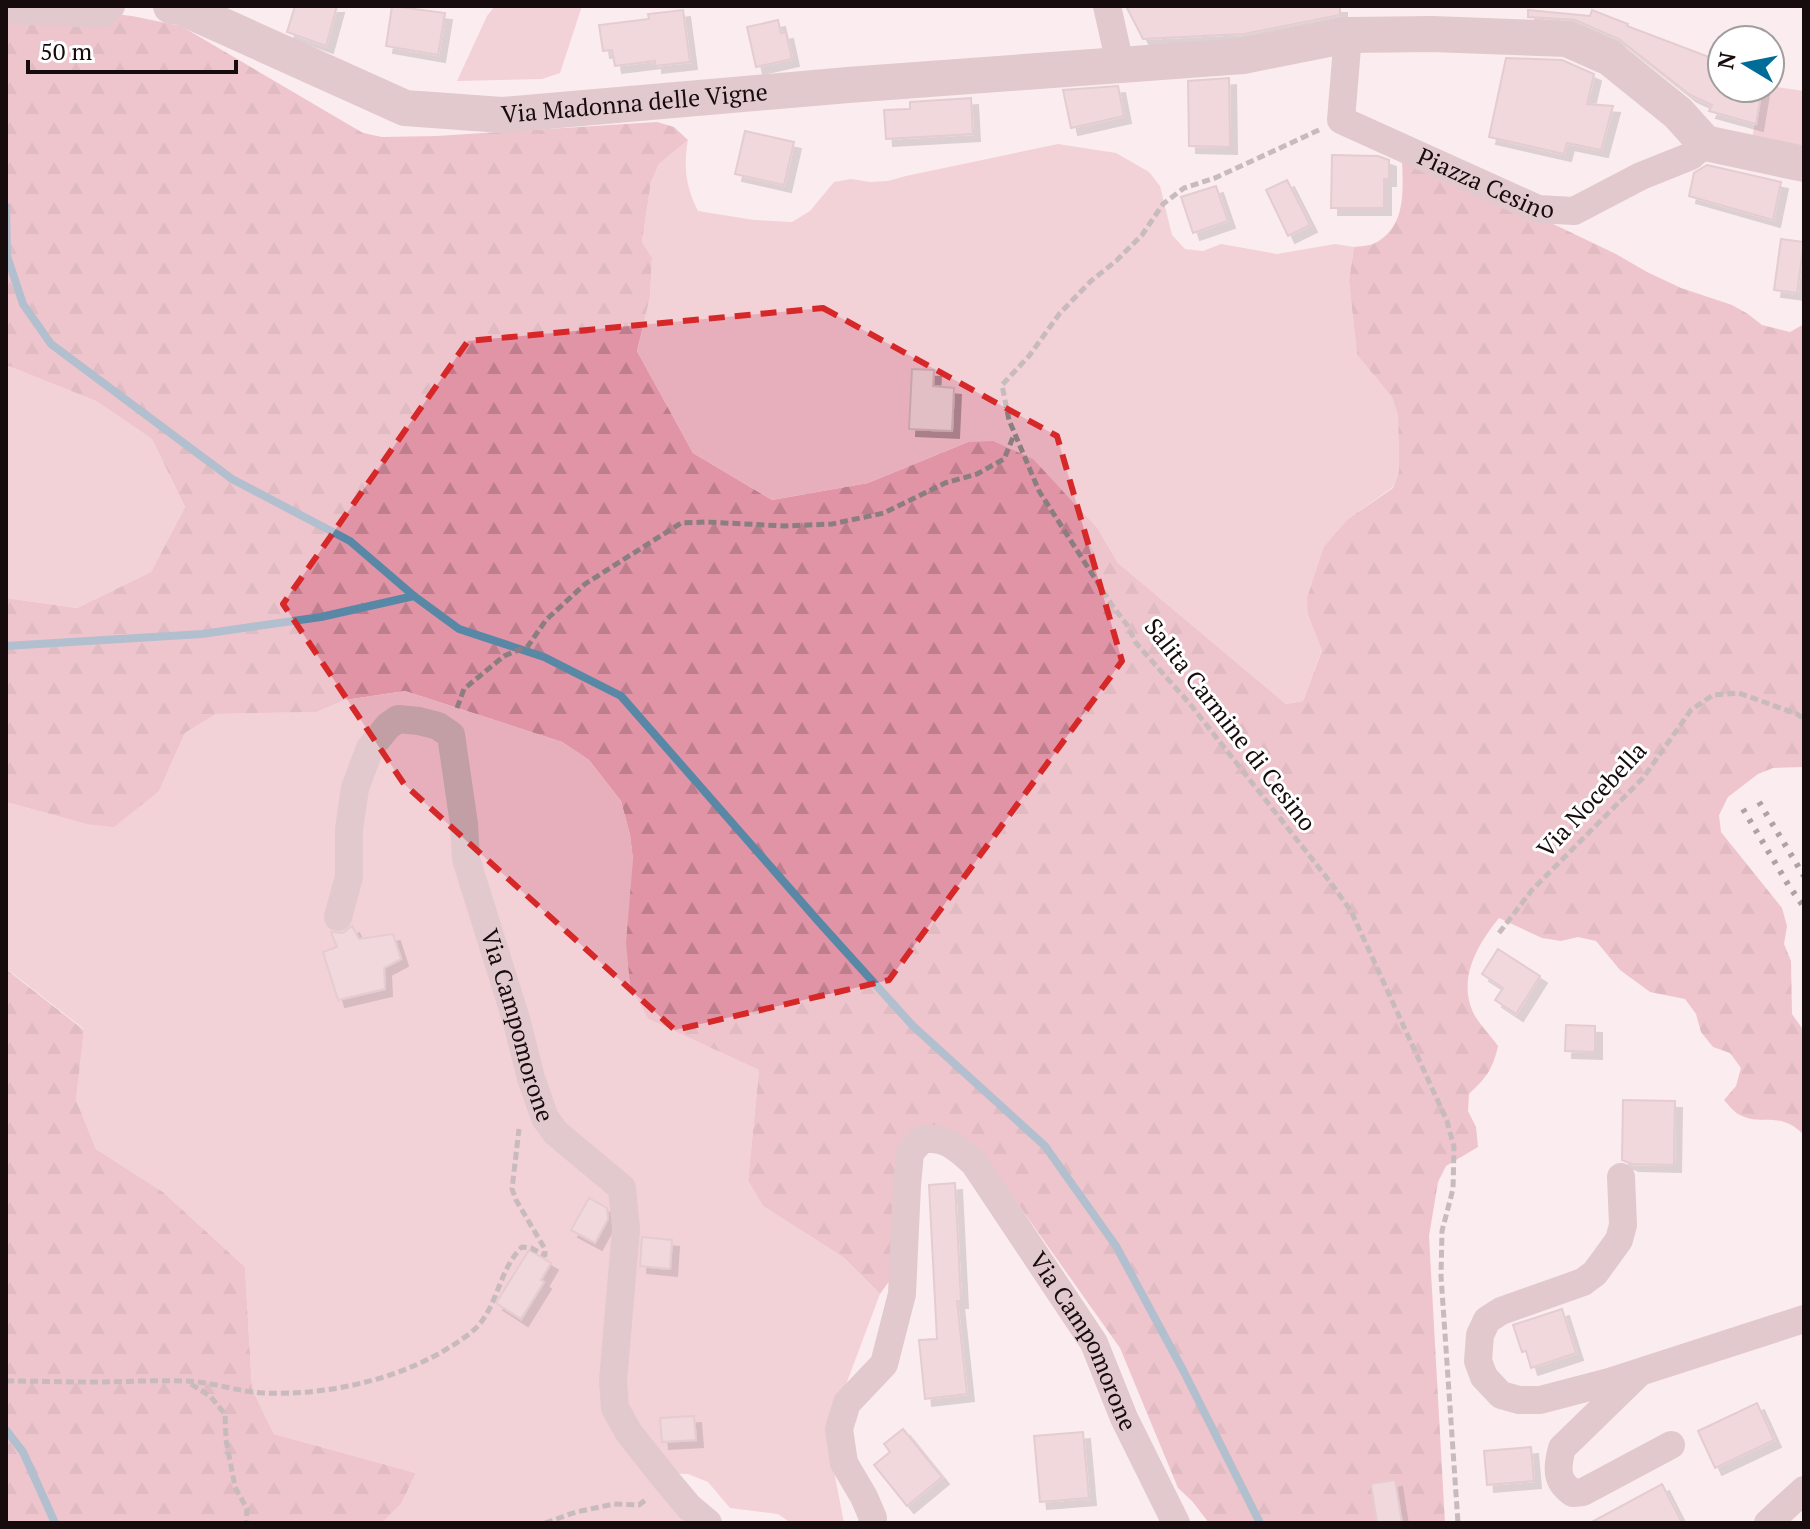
<svg xmlns="http://www.w3.org/2000/svg" width="1810" height="1529" font-family="'PT Serif',serif">
  <style>
    .grass { fill: #e7afbb }
    .forest { fill: url(#forest-firs) }
    .lines { fill: none; stroke-linecap: round; stroke-linejoin: round }
    .stream { stroke: #5988a6; stroke-width: 8 }
    .building { fill: #e2bfc5; stroke: #c8a5ac; stroke-width: 2; filter: url(#shadow) }
    .path { stroke: #8b7e81; stroke-width: 5; stroke-dasharray: 8 4; stroke-linecap: butt }
    .minor { stroke: #c29ea5; stroke-width: 28 }
    .tertiary { stroke: #c29ea5; stroke-width: 36 }
    .rail { stroke: #54484a; stroke-width: 6; stroke-dasharray: 4 8; stroke-linecap: butt }
    .marked { fill: none; stroke: #d62828; stroke-width: 6; stroke-dasharray: 16 10; stroke-linejoin: round }
    .labels { text-anchor: middle; stroke-width: 6; stroke-linejoin: round; paint-order: stroke }
    .street-label { font-size: 24px; fill: #160b0d; stroke: #fff }
  </style>
  <defs>
    <pattern id="forest-firs" width="22" height="20" patternUnits="userSpaceOnUse" patternTransform="scale(2)"><rect width="22" height="20" fill="#e094a5"/><path d="M5 1l3.5 6h-7zM16 11l3.5 6h-7z" fill="#bf7e8d"/></pattern>
    <filter id="shadow"><feDropShadow dx="7" dy="7" stdDeviation="0" flood-color="#0004"/></filter>
  </defs>
  <rect width="100%" height="100%" fill="#fbecef"/>
  <!-- grass -->
  <path class="grass" d="M495,6H582L560,73L542,79L457,81L487,16Z
    M1770,86L1804,91V157L1750,148L1762,88H1770Z
    M688,140C683,167 686,187 698,211L754,220L792,222L810,211L834,182L851,179L870,182L888,181L906,176L1058,144L1116,153L1149,172L1160,186L1172,235L1185,249L1203,251L1221,244L1277,254L1335,244L1354,247L1349,281L1357,355L1392,397L1398,416L1399,471L1393,487L1348,519L1308,615L1322,649L1303,701L1286,704L1118,563L1098,529L968,442L868,483L772,500L693,453L637,351L650,297L652,259L642,242L651,182L659,164Z
    M6,365L96,401L152,439L185,507L151,572L77,608L6,598Z
    M405,691L562,742L589,760L621,801L630,835L633,859L631,984L648,1019L759,1070L748,1181L763,1206L843,1257L880,1294L827,1435L844,1523H791L778,1514L730,1508L708,1482L688,1474L657,1473L711,1523H382L401,1504L416,1473L274,1434L252,1389L245,1267L163,1192L96,1149L76,1100L84,1029L12,973L6,971V802L86,824L159,791L185,733L216,714L317,712L345,700Z"/>
  <!-- forest -->
  <path class="forest" d="M6,6H50L132,16L181,26L363,133L382,137L437,136L657,122L674,127L688,140L659,164L651,182L642,242L652,258L650,297L637,351L693,453L772,500L868,483L968,442L993,441L1033,459L1098,529L1118,563L1286,704L1303,701L1322,650L1308,615L1307,598L1324,547L1348,519L1393,488L1399,471L1398,416L1392,397L1357,355L1349,281L1354,247C1360,246 1368,246 1373,244C1407,228 1403,190 1402,159L1522,209L1616,254L1647,272L1681,288L1732,305L1748,314L1762,325L1790,332L1804,324V767L1773,768L1758,774L1728,797L1719,815L1721,832L1782,908L1787,926L1784,944L1791,961L1792,1014L1804,1031V1135C1778,1109 1762,1128 1738,1114C1733,1111 1728,1104 1724,1100L1736,1086L1741,1068L1730,1053L1713,1047L1701,1032L1696,1014L1685,999L1650,992L1620,970L1596,941L1578,937L1561,941L1542,938L1499,918C1477,945 1456,981 1475,1016C1481,1026 1491,1036 1498,1046C1493,1069 1486,1078 1469,1094L1468,1111L1476,1127L1478,1147L1446,1166L1438,1182L1429,1236L1445,1523H1209L1192,1501L1178,1488L1120,1348L981,1152L929,1131L890,1280L880,1294L843,1257L763,1206L748,1181L759,1070L648,1019L630,984L626,943L633,859L630,835L621,801L589,760L562,742L405,691L345,700L317,712L216,714L185,733L159,791L114,827L86,824L6,802V598L77,608L151,572L185,507L152,439L96,401L6,365Z
    M6,971L11,973L84,1030L76,1100L96,1149L163,1192L245,1267L252,1389L274,1434L416,1473L401,1504L382,1523H6Z"/>
  <g class="lines">
    <!-- stream -->
    <path class="stream" d="M6,207L7,256L23,304L51,344L232,479L350,541L414,596L459,629L544,657L621,696L819,922L913,1026L1045,1146L1116,1246L1184,1372L1260,1523
      M6,646L202,634L321,617L414,596
      M6,1430L23,1452L55,1523"/>
  </g>
  <!-- building -->
  <path class="building" d="M295,6H337L326,46L287,32Z
    M392,6L445,13L438,55L386,46Z
    M1126,6H1340V15L1244,34L1143,39Z
    M683,10L690,62L655,66V61L615,66L612,50L603,51L599,25L649,19L648,14Z
    M1528,10L1590,16L1592,10L1628,24L1627,26L1722,62V88H1762L1756,124L1709,111L1712,105L1690,95L1619,39L1575,20L1528,17Z
    M778,20L781,33L786,32L792,59L756,67L747,27Z
    M1506,58L1562,60L1594,74L1587,104L1613,106L1601,150L1567,143L1564,154L1489,137Z
    M1229,78L1230,147L1189,146L1188,81Z
    M1118,86L1124,116L1071,128L1063,90Z
    M971,98L973,134L886,139L884,110L910,109V102Z
    M745,131L794,142L784,185L735,174Z
    M1332,155L1378,156L1389,160V179H1384V208H1331Z
    M1707,165L1781,182L1773,220L1689,196L1694,173Z
    M1287,180L1310,225L1288,236L1266,190Z
    M1216,186L1228,221L1193,233L1181,197Z
    M1781,239L1804,242L1797,293L1774,290Z
    M912,369L934,370L933,386L954,388L952,431L909,429Z
    M352,926L359,939L393,934L401,959L384,968L385,989L338,1000L323,952L337,947L331,932L343,933Z
    M1498,949L1540,976L1516,1014L1495,1000L1503,988L1482,974Z
    M1566,1025L1595,1026V1052L1565,1051Z
    M1623,1100L1675,1101L1674,1165L1632,1164L1622,1160Z
    M955,1183L961,1301H957L967,1394L925,1399L919,1340L937,1339L929,1185Z
    M589,1198L607,1208L608,1219L595,1243L571,1230Z
    M642,1237L672,1240L670,1269L640,1266Z
    M529,1250L551,1263L541,1280L544,1282L521,1319L496,1303Z
    M1562,1309L1576,1353L1531,1368L1526,1351L1522,1352L1513,1325Z
    M1757,1403L1774,1440L1715,1468L1698,1431Z
    M694,1416L696,1440L662,1442L660,1418Z
    M903,1429L942,1477L907,1506L874,1465L890,1452L884,1444Z
    M1083,1432L1089,1498L1040,1502L1034,1436Z
    M1531,1447L1534,1481L1487,1485L1484,1451Z
    M1395,1480L1402,1523H1377L1371,1484Z
    M1662,1484L1682,1523H1590Z"/>
  <g class="lines">
    <!-- path -->
    <path class="path" d="M1319,130L1215,178L1184,188L1163,204L1142,235L1116,261L1091,281L1060,313L1029,356L1002,385L1009,420L1039,491L1112,605L1127,625L1136,643L1190,704L1331,883L1351,911L1447,1121L1454,1147L1453,1189L1442,1231L1441,1276L1458,1523
      M457,708L464,689L504,656L528,646L546,620L585,584L681,523L706,522L785,526L832,524L884,513L945,483L977,474L1004,459L1014,435
      M1499,933L1532,890L1643,778L1691,710L1713,695L1739,693L1797,714L1804,719
      M6,1381C35,1381 63,1382 92,1382C122,1382 153,1380 183,1381C209,1381 235,1391 262,1393C332,1396 413,1377 469,1334C498,1313 497,1271 522,1247L531,1248L545,1255V1249L516,1200L512,1189L519,1129
      M191,1384L210,1396L225,1414L226,1440L235,1487L247,1509L246,1523
      M545,1523L576,1512L614,1504L639,1505L648,1498"/>
    <!-- minor -->
    <g class="minor">
      <path d="M1107,6L1120,64"/>
      <path d="M6,10L103,14L111,6"/>
      <path id="s1" d="M1348,35L1341,120L1538,209L1574,211L1641,176L1691,156L1705,143"/>
      <path id="s2" d="M338,917L349,877V829L355,788L370,748L388,726L398,719L419,721L438,726L451,735L464,824L466,859L516,1019L531,1078L545,1118L556,1133L622,1188L626,1229L613,1381L615,1408L629,1433L668,1482L689,1507L708,1523"/>
      <path d="M1621,1177L1623,1225L1619,1240L1595,1273L1583,1282L1501,1311L1487,1320L1480,1335L1478,1361L1484,1377L1501,1395L1519,1400H1540L1609,1382L1804,1319"/>
      <path d="M1636,1376L1562,1448C1557,1467 1555,1481 1573,1493L1583,1492L1671,1445"/>
      <path id="s3" d="M872,1523L873,1518L864,1497L844,1463L839,1429L847,1403L884,1364L902,1294L907,1185L910,1153L922,1139C947,1137 957,1148 974,1163L1094,1343L1124,1418L1176,1523"/>
      <path d="M1768,1523L1804,1490"/>
    </g>
    <!-- tertiary -->
    <path class="tertiary" id="s4" d="M171,6L181,7L405,108L502,115L848,85L1243,56L1348,35L1432,34L1567,39L1610,58L1678,113L1705,143L1804,164"/>
    <!-- rail -->
    <path class="rail" d="M1759,802L1804,876
      M1743,809L1789,886L1804,907"/>
  </g>
  <!-- marked area -->
  <path d="M0 0H1810V1529H0ZM823,308L1057,436L1122,661L889,980L675,1030L404,784L283,604L468,341Z" fill="#fbecef" fill-opacity=".55" fill-rule="evenodd"/>
  <path class="marked" d="M823,308L1057,436L1122,661L889,980L675,1030L404,784L283,604L468,341Z"/>
  <g class="labels">
    <!-- street labels -->
    <g class="street-label">
      <text dy="8" stroke="none"><textPath href="#s4" startOffset="486">Via Madonna delle Vigne</textPath></text>
      <text dy="8" stroke="none"><textPath href="#s1" startOffset="244">Piazza Cesino</textPath></text>
      <text transform="translate(1230 725) rotate(52)" y="8">Salita Carmine di Cesino</text>
      <text transform="translate(1592 800) rotate(-47)" y="8">Via Nocebella</text>
      <text dy="8" stroke="none"><textPath href="#s2" startOffset="570">Via Campomorone</textPath></text>
      <text dy="8" stroke="none"><textPath href="#s3" startOffset="684">Via Campomorone</textPath></text>
    </g>
  </g>
  <!-- border -->
  <rect width="1810" height="1529" fill="none" stroke="#160b0d" stroke-width="16"/>
  <!-- north arrow -->
  <g transform="translate(1746 64) rotate(280)"><circle r="38" fill="#ffffff" stroke="#a29d9e" stroke-width="2"/>
  <path d="M0-6L14 30L0 20L-14 30Z" fill="#006c98"/>
  <text y="-12" font-size="22" font-weight="bold" text-anchor="middle" fill="#160b0d">N</text>
  </g>
  <!-- scale -->
  <path d="M28 60v12h208v-12" fill="none" stroke="#160b0d" stroke-width="4"/>
  <text x="40" y="60" font-size="24" fill="#160b0d" stroke="#ffffff" stroke-width="6" paint-order="stroke">50 m</text>
</svg>
